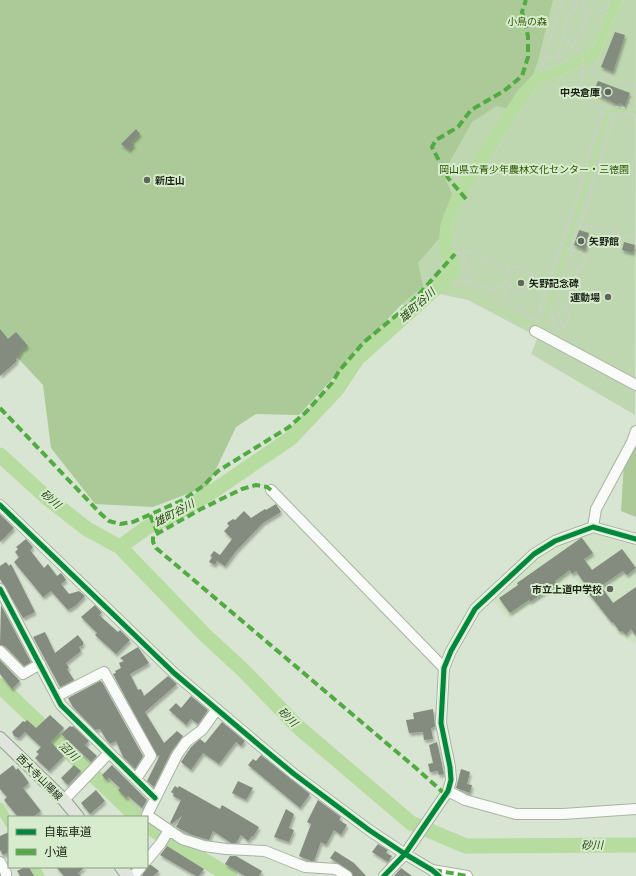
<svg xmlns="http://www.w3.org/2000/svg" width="636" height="876" font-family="Quicksand,'Noto Sans JP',sans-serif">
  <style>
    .built { fill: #d0e3c6 }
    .green { fill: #bed7b0 }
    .forest { fill: #abca98 }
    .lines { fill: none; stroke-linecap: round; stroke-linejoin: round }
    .stream { stroke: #b7dca0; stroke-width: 2.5 }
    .canal { stroke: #b7dca0; stroke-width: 9 }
    .river { stroke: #b7dca0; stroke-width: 15 }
    .building { fill: #838c7e; filter: url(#shadow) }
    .minor-casing { stroke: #a9b2a4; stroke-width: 12 }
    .major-casing { stroke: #94a08e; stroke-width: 14 }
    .path { stroke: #ccd0ca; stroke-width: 1.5; stroke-dasharray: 4 2; stroke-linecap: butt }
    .minor { stroke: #f9fbf8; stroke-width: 10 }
    .major { stroke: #dfe4dc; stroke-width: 12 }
    .quiet { stroke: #52aa42; stroke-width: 4; stroke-dasharray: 8 4; stroke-linecap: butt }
    .cycleway-casing { stroke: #d7eccc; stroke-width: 8 }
    .cycleway { stroke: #00873e; stroke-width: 5 }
    .poi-dot { fill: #5e6759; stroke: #d7eccc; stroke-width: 1.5 }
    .labels { text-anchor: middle; stroke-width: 4; stroke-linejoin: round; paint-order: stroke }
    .park-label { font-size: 10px; fill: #2d5703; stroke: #d7eccc }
    .poi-label { font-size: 10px; font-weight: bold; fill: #1b2317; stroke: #d7eccc; text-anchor: end }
    .street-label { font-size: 10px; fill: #1b2317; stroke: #d7eccc }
    .water-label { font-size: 11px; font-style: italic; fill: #294813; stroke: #d7eccc }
  </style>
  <defs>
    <filter id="shadow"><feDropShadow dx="1.5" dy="3" stdDeviation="1" flood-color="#0004"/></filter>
  </defs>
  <rect width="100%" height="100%" fill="#d9e5d3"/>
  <!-- built -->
  <path class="built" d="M596,534L636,546V645L617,633L575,579L570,578L510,619L492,600L521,571L541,554L581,535Z"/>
  <!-- green -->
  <path class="green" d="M507,0H636L635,415L531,354L538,337L468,300L440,294L418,312L401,304L404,281L435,191Z"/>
  <!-- forest -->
  <path class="forest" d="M0,0H553L538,61L530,82L508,109L497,106L472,122L443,174L454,198L443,234L418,263L423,286L401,305L299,415L256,414L236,427L208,486L153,507L95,504L51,448L43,385L0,339Z
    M636,442V517L621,511L624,463Z"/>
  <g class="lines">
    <!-- stream -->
    <path class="stream" d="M437,287C466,288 490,306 515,318C524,322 533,325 542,328L608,112L615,110L636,112"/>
    <!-- canal -->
    <path class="canal" d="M0,807L9,823
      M35,867L40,876"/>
    <!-- river -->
    <path class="river" d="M0,455L46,497L87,529L120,547L205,635L244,671L297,726L411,823L466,846L636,845
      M120,547L146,528L172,516L209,494L291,438L337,389L357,359L446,279L452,270L446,244L448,225L459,197L504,125L524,95L540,78L564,70L597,50L618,0
      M0,686L137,817
      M147,826L230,876"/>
  </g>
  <!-- building -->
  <path class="building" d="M615,32L625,35L613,72L601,67Z
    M598,81L630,93L625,106L619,103L618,105L593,93Z
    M136,129L140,134L132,142L134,145L129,150L121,144Z
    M579,230L589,233L585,250L574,245Z
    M624,242L635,245L633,253L622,250Z
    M0,329L8,339L16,332L28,346L22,350L16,360L17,361L0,376Z
    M276,504L281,512L263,523L236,551L225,566L217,561L215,565L209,562L212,557L210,556L214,551L220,555L232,539L224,531L229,526L227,523L233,519L235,520L244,511L251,518L265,509L266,510Z
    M0,514L14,528L0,542Z
    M581,538H582L593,553L584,559L592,570L622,549L636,568L627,575L623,571L601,586L613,603L636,587V636L631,629L626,635L622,631L620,632L613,622L612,623L582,585L585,584L576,571L572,574L570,570L555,581L557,584L530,602L529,600L510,613L499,598L518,585L517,583Z
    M26,539L33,547L30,550L44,568L48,564L57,576L61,573L65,578L66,580L61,584L69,594L79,591L85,596L75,606L68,610L51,591L43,597L14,562L19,557L15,552L18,549L16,547Z
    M6,562L9,566L11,564L35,612L23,618L0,579V566Z
    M1,605L31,662L24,666L5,646L0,645Z
    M95,605L102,613L99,615L118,632L120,630L130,640L116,654L95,635L97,633L81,617Z
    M45,632L55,653L78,635L83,642V645L79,647L81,651L66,663L69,668L67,669L74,680L60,687L33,637Z
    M138,647L149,663L130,674L138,690L141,689L144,696L168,676L177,684L145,712L164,743L177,731L183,736L171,752L154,787L147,781L160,755L157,756L113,674L116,673L115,671L121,668L119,663L124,661L120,658Z
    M0,660L20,681L12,689L0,674Z
    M100,681L102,682L143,756L135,769L123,757L116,741L110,744L108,741H107L100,729L95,730L73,707L68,698Z
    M191,696L208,710L198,724L191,719L186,725L169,710L176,703L181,708Z
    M433,709L435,727L431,728L433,739L424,740L423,732L409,733L406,720L414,719L413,713Z
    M50,715L64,728L51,742L64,756L49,771L35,758L39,754L36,752L41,747L25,732L19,738L14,736L12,732L23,721L25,722L27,720L36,728Z
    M222,722L245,741L241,746L236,742L219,764L203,753L191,770L181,762L191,747L200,739L205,743Z
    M70,726L72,727L73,726L89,741L85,745L97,756L91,762L61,734Z
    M437,742L444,774L439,775L438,771L430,772L428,764L433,763L429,745Z
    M261,755L310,794L300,808L248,765L253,759L256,761Z
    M13,765L16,770L18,768L25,777L29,783L23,788L41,811L33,817H18L4,800L7,797L0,789V775Z
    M74,765L81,771L68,785L61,778Z
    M112,765L147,800L142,808L128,796L126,798L118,790L120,788L109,778L106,780L102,775Z
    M461,769L470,772L467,784L472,785L470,793L456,788Z
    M238,781L253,788L246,800L232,793Z
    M175,786L178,788L179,786L220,809L222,805L259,827L253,837L252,836L248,841L241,835L236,843H231L213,831L209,840L192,835L176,827L182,816L172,824L170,823L181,800L173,796L174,794L171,792Z
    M96,790L105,801L90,814L81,803Z
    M318,800L341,817L339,820L347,825L341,835L334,830L326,845L321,842L314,861H311L299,856L311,824L307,822Z
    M286,809L294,814L289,828L294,830L289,842L274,837Z
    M9,832V852L3,855L0,850V836Z
    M378,844L388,850L386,853L392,856L388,862L372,852Z
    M167,846L204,869L199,876H196L160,855Z
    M335,851L354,863L366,876H353L350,871L330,858Z
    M230,856H236L262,871L259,876H245L225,864Z
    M151,865L159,871L153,876H142L147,866Z
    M25,867H29L34,876H20L17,871Z
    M56,867H85L78,873L81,876H64Z
    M401,868L412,876H394Z"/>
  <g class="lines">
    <defs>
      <path id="minor" d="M535,331L636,385
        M271,490L444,668
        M0,505L174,673L265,750L294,774L369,830L405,854L432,870L439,876
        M593,527L596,509L632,442L636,431
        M0,589L61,705L155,798
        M0,651L23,674L40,664
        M57,696L104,672L151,756L136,779
        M217,709L202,730L186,742L177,755L147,815L182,839L204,846L226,849L265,851L305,867L336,869L347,876
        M448,791L465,800L516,814H563L636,809
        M64,800L109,753
        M147,860L161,843L169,830
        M0,862L6,873V876
        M432,870L467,876
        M133,876L141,867
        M384,876L405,854L448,791L451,780L450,767L441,723L444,668L451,651L475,609L534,554L555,541L593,527L636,539"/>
      <path id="major" d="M0,738L64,800L78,817
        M121,867L128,876"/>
    </defs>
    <!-- minor casing -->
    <use href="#minor" class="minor-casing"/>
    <!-- major casing -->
    <use href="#major" class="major-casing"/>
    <!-- path -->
    <path class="path" d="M570,0L577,4
      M582,0L586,15L607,9
      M610,0L594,45L583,54V65L560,77L540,83L526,103L471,190L452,225L455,254L466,251L504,269L517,266L548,282L579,191L602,110C610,105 618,107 628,108L629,112L636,114
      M623,0L593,71L635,86
      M562,37L572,43L583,54L561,64L541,71L562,0
      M557,57L567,19L577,4H582
      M545,58C549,58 554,58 558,57C571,52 585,28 586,15
      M583,65L580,85L584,99L602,110
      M628,108L636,84
      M629,112L614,115L581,224L636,238
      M602,113L614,117
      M570,220L581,224L572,243L571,251L574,250L586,255L583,266L580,268
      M509,268L508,276L502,286L507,296L528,318L538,319L548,282L570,291
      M451,281L465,282L470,277L468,266L461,252
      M505,281L518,294L525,291L533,273
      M465,282L492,289L502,286
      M541,311L552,317L554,327L558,329C571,326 570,315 566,305L579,268L570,264L571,251L562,244
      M558,315L563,328
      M552,317L558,315L566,305"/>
    <!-- minor -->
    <use href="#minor" class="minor"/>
    <!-- major -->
    <use href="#major" class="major"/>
    <!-- quiet -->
    <path class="quiet" d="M466,199L448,178L432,147L436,140L458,127L471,110L504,91L522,76L528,57V36L522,12L526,0
      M0,408L100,513L109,521L120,524L133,522L183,500L203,486L218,471L289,427L306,412L332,383L339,371L364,342L410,304L455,254
      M271,490L267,487L256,485L242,489L201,509L153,536V542L156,548L417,769L446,795
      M150,515L158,534
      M434,870L467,876"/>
    <defs>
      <path id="cycleway" d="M0,505L174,673L265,750L294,774L369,830L405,854L432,870L439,876
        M0,589L61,705L155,798
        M384,876L405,854L448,791L451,780L450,767L441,723L444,668L451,651L475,609L534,554L555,541L593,527L636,539"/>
    </defs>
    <!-- cycleway casing -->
    <use href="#cycleway" class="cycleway-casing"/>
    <!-- cycleway -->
    <use href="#cycleway" class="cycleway"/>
  </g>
  <!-- markers -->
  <g class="poi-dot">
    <circle cx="608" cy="92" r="4"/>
    <circle cx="147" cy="180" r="4"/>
    <circle cx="581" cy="241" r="4"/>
    <circle cx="521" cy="283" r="4"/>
    <circle cx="608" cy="297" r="4"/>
    <circle cx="610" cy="589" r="4"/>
  </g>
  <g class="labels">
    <!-- park labels -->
    <g class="park-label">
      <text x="527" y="25">小鳥の森</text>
      <text x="534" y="173">岡山県立青少年農林文化センター・三徳園</text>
    </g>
    <!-- poi labels -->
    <g class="poi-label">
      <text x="600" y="96">中央倉庫</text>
      <text x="155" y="184" text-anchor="start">新庄山</text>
      <text x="589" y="245" text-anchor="start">矢野館</text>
      <text x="529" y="287" text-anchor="start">矢野記念碑</text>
      <text x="600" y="301">運動場</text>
      <text x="602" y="593">市立上道中学校</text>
    </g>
    <!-- street labels -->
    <g class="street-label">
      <text transform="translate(40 777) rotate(45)" y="4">西大寺山陽線</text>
    </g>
    <!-- water labels -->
    <g class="water-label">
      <text transform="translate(417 305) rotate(-42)" y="4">雄町谷川</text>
      <text transform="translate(51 499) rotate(41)" y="4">砂川</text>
      <text transform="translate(174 513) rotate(-28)" y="4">雄町谷川</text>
      <text transform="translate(288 717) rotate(45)" y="4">砂川</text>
      <text transform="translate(69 751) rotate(44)" y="4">沼川</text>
      <text x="592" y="849">砂川</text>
    </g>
  </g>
  <!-- legend -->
  <rect x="8" y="816" width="140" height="52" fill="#d7eccc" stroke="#8c9c84"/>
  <rect x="16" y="829" width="20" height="6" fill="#00873e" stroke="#8c9c84"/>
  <text x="44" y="836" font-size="12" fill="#1b2317">自転車道</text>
  <rect x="16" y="849" width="20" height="6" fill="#52aa42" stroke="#8c9c84"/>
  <text x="44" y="856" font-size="12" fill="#1b2317">小道</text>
</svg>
